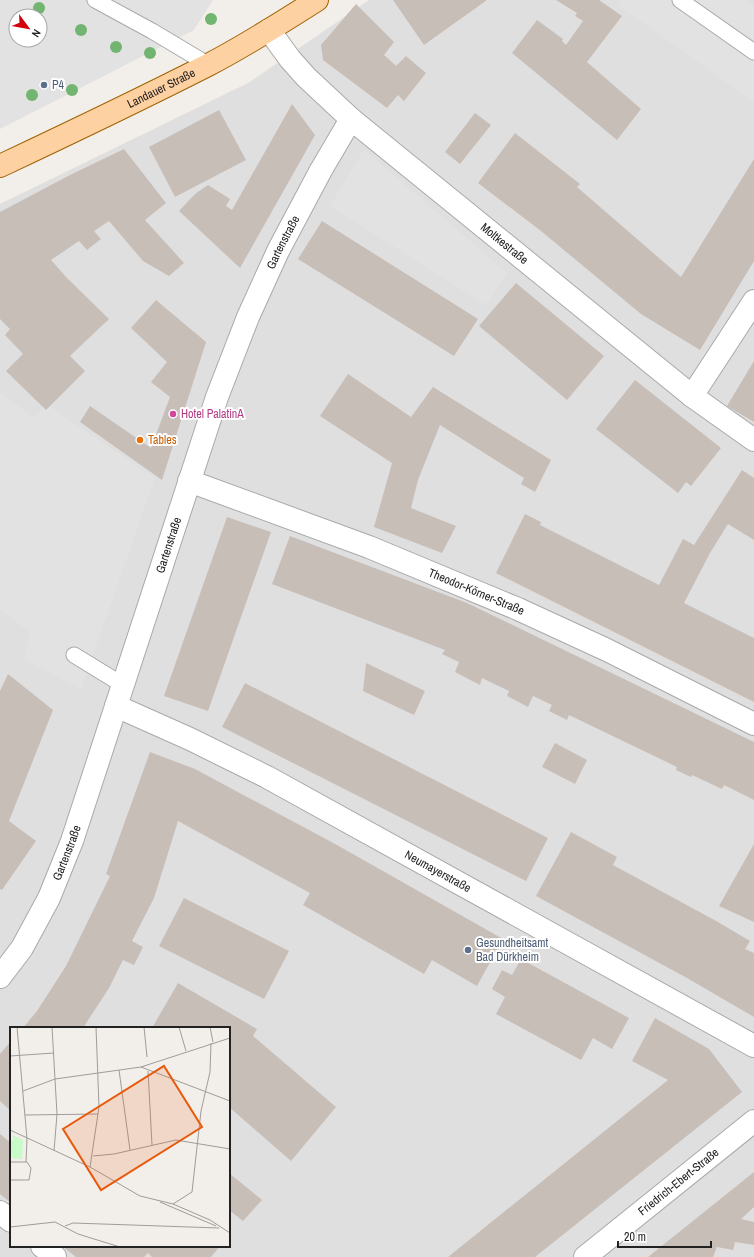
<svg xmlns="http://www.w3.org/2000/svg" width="754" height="1257" font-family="'Archivo Narrow',sans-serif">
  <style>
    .residential { fill: #e0dfdf; fill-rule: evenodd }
    .parking { fill: #e2e2e2; fill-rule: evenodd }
    .building { fill: #c7beb8 }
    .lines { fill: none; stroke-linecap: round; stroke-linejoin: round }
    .lane-casing { stroke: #a9a9a9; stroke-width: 17 }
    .street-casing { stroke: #a9a9a9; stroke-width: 24 }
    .primary-casing { stroke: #a06200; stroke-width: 24 }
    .lane { stroke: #fff; stroke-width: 15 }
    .street { stroke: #fff; stroke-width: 22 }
    .primary { stroke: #fed1a2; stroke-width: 22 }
    .tree { fill: #72b570 }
    .service-dot { fill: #5c6f8a; stroke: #fff; stroke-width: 1.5 }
    .hotel-dot { fill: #d1479c; stroke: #fff; stroke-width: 1.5 }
    .food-dot { fill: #e8710a; stroke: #fff; stroke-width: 1.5 }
    .labels { text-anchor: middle; stroke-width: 4; stroke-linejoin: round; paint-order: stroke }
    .service-label { font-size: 12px; fill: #4e5e75; stroke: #fff; text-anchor: start }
    .street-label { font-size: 12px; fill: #222; stroke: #fff }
    .hotel-label { font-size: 12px; fill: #b23c85; stroke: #fff; text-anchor: start }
    .food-label { font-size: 12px; fill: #c56008; stroke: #fff; text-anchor: start }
    .inset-road { fill: none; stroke: #9f9c99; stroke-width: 1 }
    .view { fill: #e8590c; fill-opacity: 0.15; stroke: #e8590c; stroke-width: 2 }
    .inset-edge { fill: none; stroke: #222; stroke-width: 2 }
  </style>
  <rect width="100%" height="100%" fill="#f2eee9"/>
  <!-- residential -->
  <path class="residential" d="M369,0H754V1257H0V204L248,83ZM11,1028H229V1246H11Z"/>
  <!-- parking -->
  <path class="parking" d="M0,0H213L194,30L0,129ZM16,16H40V40H16Z
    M621,0H745L754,6V102L618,5Z
    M364,149L507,273L486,305L330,206Z
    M0,392L34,418L46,404L155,478L81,689L24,659L30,632L0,610Z"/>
  <!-- building -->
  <path class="building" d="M393,0H487L424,45Z
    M556,0H599L622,16L587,62L641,109L617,140L512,53L537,20L563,39L562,41L566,45L583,21L575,16L577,13Z
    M356,4L394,42L384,55L392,62L396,66L406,56L426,73L404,101L398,95L387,108L323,60L321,45Z
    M292,104L315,135L240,268L179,211L195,194L208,185L230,199L226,206L232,210Z
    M219,110L246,160L175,197L149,147Z
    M475,113L491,125L460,164L445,152Z
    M515,133L580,184L577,187L681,277L754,159V261L700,350L641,314L541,231L478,183Z
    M124,149L166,203L145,220L184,263L169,276L143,261L109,221L94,231L101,239L87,250L79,241L51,260L67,278L109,319L70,356L85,371L46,410L6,371L23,354L5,335L10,329L0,319V212L70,175Z
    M322,221L478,319L454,356L298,259Z
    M516,283L604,356L567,400L479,326Z
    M156,300L206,342L162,480L80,422L90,406L151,448L170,397L151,382L167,362L131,328Z
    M754,361V422L727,406Z
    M348,374L411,417L433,387L551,460L535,492L521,484L524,478L440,425L418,480L411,508L456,526L442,553L374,527L392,463L320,416Z
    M635,380L721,448L691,486L686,482L678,493L596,429Z
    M742,470L754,478V540L728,524L710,553L684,603L754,638V702L496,573L525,514L541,522L540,525L659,585L683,539L694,545Z
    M227,517L271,532L208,711L164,696Z
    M290,536L467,603L754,742V800L724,785L722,789L692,775L691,777L676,770L677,767L569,715L567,720L549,711L552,705L533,696L528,707L507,696L509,691L482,678L480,685L455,672L459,662L442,654L445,650L272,584Z
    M366,663L425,691L414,715L363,691Z
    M8,674L53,710L9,821L36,841L2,890L0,889V691Z
    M245,683L548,838L526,881L222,727Z
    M555,743L587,760L575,784L542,767Z
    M150,752L195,769L337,845L503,939L477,986L432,960L424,974L303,905L310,893L178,821L154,898L132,941L143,947L134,965L123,960L109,988L83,1028H23L37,1011L66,966L110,876L106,874Z
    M571,832L617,857L613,865L718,922L750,941L745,949L754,953V1017L687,978L536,896Z
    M754,844V922L719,906Z
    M184,898L289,951L264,999L159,946Z
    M521,959L629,1018L612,1049L593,1038L581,1060L496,1014L505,997L492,989L502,970L512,975Z
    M178,983L257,1029L253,1036L336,1107L291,1161L229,1107V1028H152Z
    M655,1018L709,1049L742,1092L535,1257H448L668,1080L632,1061Z
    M11,1041V1111L0,1101V1054Z
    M0,1134L11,1143V1203L0,1194Z
    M754,1172V1207L741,1219L754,1222V1245L735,1242L733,1250L717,1247L713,1257H648Z
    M229,1173L262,1200L243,1221L229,1210Z
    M62,1246H220L211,1257H152L148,1253L144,1257H76Z"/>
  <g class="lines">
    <defs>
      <path id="lane" d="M95,0L152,31L209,65
        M680,0L754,52
        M74,655L123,685"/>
      <g id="street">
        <path id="s1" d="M269,30L290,59L306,77L351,119L692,396L754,440"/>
        <path d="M692,396L754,301"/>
        <path id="s2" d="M189,481L369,547L518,609L607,650L754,724"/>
        <path id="s3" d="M116,706L190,739L267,777L754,1046"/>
        <path id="s4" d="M0,977L22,948L49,898L72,841L217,397L248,317L278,251L321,170L351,119"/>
        <path d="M0,1212L11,1221"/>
        <path d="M42,1246L55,1257"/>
        <path id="s5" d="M585,1257L754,1121"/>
      </g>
      <g id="primary">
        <path id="s6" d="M0,166C70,133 139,100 208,65C245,46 281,23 317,0"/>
      </g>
    </defs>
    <!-- lane casing -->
    <use href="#lane" class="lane-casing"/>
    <!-- street casing -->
    <use href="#street" class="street-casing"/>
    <!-- primary casing -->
    <use href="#primary" class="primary-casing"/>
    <!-- lane -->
    <use href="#lane" class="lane"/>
    <!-- street -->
    <use href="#street" class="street"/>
    <!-- primary -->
    <use href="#primary" class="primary"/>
  </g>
  <!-- trees -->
  <g class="tree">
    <circle cx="39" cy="8" r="6"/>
    <circle cx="211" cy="19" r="6"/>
    <circle cx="81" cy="30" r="6"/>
    <circle cx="116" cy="47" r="6"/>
    <circle cx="150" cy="53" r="6"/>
    <circle cx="72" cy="90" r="6"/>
    <circle cx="32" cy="95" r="6"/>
  </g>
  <!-- markers -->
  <g class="service-dot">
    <circle cx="44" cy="85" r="4"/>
    <circle cx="468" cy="950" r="4"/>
  </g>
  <circle class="hotel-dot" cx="173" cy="414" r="4"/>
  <circle class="food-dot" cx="140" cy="440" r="4"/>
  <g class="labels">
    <!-- service labels -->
    <g class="service-label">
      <text x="52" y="89">P4</text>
      <text x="476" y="947">Gesundheitsamt<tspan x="476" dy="14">Bad Dürkheim</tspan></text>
    </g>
    <!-- street labels -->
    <g class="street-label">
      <text dy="4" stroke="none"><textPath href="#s6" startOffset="179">Landauer Straße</textPath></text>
      <text dy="4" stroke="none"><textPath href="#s4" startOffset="790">Gartenstraße</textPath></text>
      <text dy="4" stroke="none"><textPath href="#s1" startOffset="319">Moltkestraße</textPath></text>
      <text dy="4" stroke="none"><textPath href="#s4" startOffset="466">Gartenstraße</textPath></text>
      <text dy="4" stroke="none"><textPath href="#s2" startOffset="308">Theodor-Körner-Straße</textPath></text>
      <text dy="4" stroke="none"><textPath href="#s4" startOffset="142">Gartenstraße</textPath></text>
      <text dy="4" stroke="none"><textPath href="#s3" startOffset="362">Neumayerstraße</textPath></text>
      <text dy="4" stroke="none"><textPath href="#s5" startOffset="120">Friedrich-Ebert-Straße</textPath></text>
    </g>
    <!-- hotel labels -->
    <g class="hotel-label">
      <text x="181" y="418">Hotel PalatinA</text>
    </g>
    <!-- food labels -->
    <g class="food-label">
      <text x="148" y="444">Tables</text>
    </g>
  </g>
  <!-- overview -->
  <g transform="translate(10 1027)">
    <rect width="220" height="220" fill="#f2eee9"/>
    <path d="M2,108L13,113L12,132L2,131L0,115L4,112Z" fill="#c7fbc8"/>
    <path class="inset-road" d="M7,0L17,112M42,0L47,87L44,124M134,0L137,30M169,0L176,24M200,0L203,15M0,29L44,26M131,40L220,74M109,43L120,123M138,44L142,118M13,64L45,52L131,40L220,11M15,88L88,87M0,103L80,140L130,169L163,177L200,193L220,206M83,129L104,127L166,113L220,122M0,135H17L21,141L19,153H0M16,135L17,112M80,140L89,80L86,0M150,175L206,199M163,177L182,165L191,84L200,45L201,16M55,199L63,196L209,201M0,200L45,195L68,207L110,220"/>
    <path class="view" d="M154,39L192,100L91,163L53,102Z"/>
    <rect width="220" height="220" class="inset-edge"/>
  </g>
  <!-- north arrow -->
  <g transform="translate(28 28) rotate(122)"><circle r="19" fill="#ffffff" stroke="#a7a7a7"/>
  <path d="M0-3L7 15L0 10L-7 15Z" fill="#d4000c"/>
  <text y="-6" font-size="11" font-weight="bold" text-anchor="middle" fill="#222222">N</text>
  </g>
  <!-- scale -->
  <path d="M618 1241v6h93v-6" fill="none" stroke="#222222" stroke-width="2"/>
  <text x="624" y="1241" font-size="12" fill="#222222" stroke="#ffffff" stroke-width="3" paint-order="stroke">20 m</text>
</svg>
